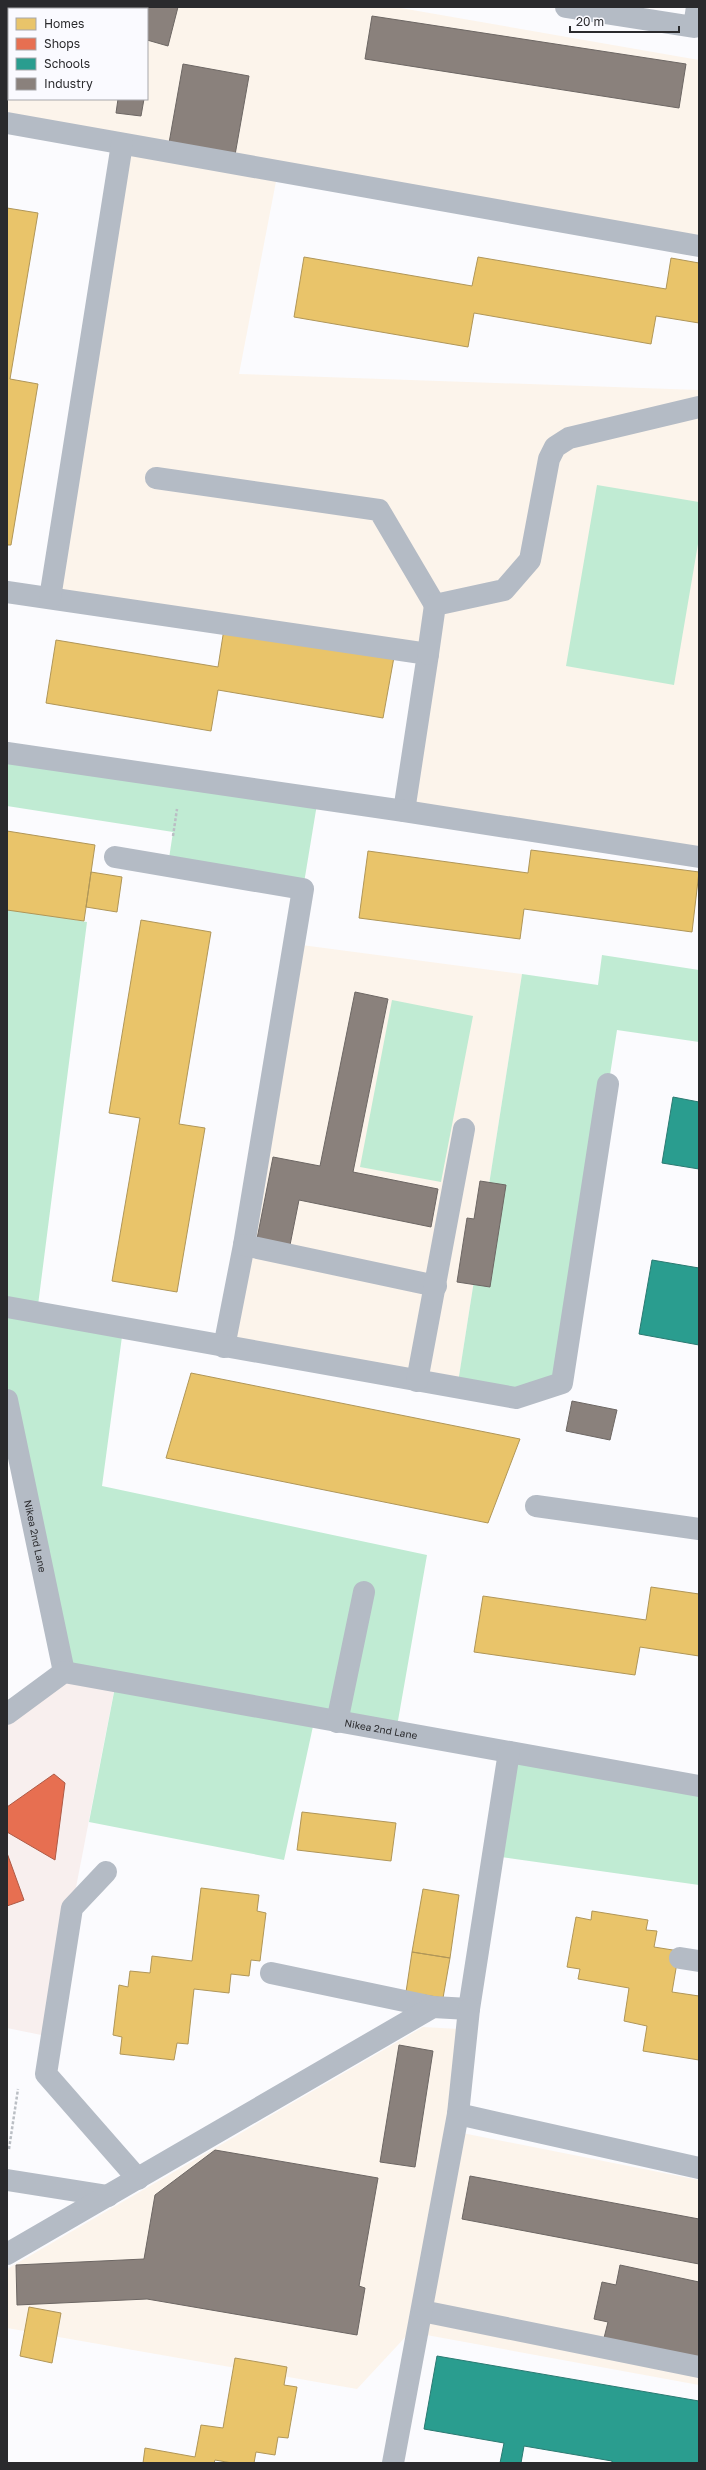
<svg xmlns="http://www.w3.org/2000/svg" width="706" height="2470" font-family="'Golos Text',sans-serif">
  <style>
    .commercial { fill: #f8efee }
    .industrial { fill: #fcf4eb; fill-rule: evenodd }
    .green { fill: #c0ebd3 }
    .homes { fill: #e9c46a; stroke: #b09658 }
    .shops { fill: #e76f51; stroke: #ae5a46 }
    .schools { fill: #2a9d8f; stroke: #2a7a72 }
    .industry { fill: #8a817c; stroke: #6d6764 }
    .lines { fill: none; stroke-linecap: round; stroke-linejoin: round }
    .path { stroke: #babec4; stroke-width: 2.5; stroke-dasharray: 3 2; stroke-linecap: butt }
    .minor { stroke: #b4bbc5; stroke-width: 22 }
    .labels { text-anchor: middle; stroke-width: 4; stroke-linejoin: round; paint-order: stroke }
    .street-label { font-size: 10px; fill: #2a2a2d; stroke: #fafaff }
  </style>
  <rect width="100%" height="100%" fill="#fbfbfe"/>
  <!-- commercial -->
  <path class="commercial" d="M64,1672L116,1681L72,1908L51,2037L7,2028V1714Z"/>
  <!-- industrial -->
  <path class="industrial" d="M7,7H395L699,60V246L278,171L239,374L699,390V857L404,811L428,654L50,598L122,144L7,123ZM9,9H147V99H9Z
    M294,944L522,974L457,1389L224,1347Z
    M423,2027L459,2029L447,2130L699,2180V2385L410,2332L357,2389L7,2328V2269Z"/>
  <!-- green -->
  <path class="green" d="M597,485L699,502V538L674,685L566,666Z
    M7,753L318,798L303,889L168,865L173,832L7,806Z
    M7,908L87,922L37,1313L123,1329L102,1486L427,1555L396,1732L315,1717L284,1860L89,1822L116,1682L64,1672L7,1400Z
    M602,955L699,970V1042L617,1030L562,1383L516,1398L457,1389L522,974L598,985Z
    M392,1000L473,1016L441,1182L360,1167Z
    M509,1752L699,1786V1885L494,1856Z"/>
  <!-- homes -->
  <path class="homes" d="M7,208L38,213L10,379L38,384L11,545H7Z
    M304,257L472,286L478,257L666,289L671,258L699,263V323L656,316L651,344L474,313L468,347L294,317Z
    M224,629L394,657L383,718L218,690L211,731L46,703L56,640L218,667Z
    M7,831L95,845L84,921L7,910Z
    M531,850L699,872L692,932L524,909L520,939L359,918L368,851L528,873Z
    M91,872L122,877L117,912L86,907Z
    M141,920L211,932L179,1124L205,1128L177,1292L112,1281L140,1118L109,1113Z
    M191,1373L520,1439L488,1523L166,1458Z
    M651,1587L699,1594V1656L640,1647L635,1675L474,1652L483,1596L646,1620Z
    M302,1812L396,1823L391,1861L297,1850Z
    M201,1888L259,1895L257,1911L266,1913L260,1961L251,1960L249,1976L231,1974L229,1993L194,1989L188,2044L177,2043L174,2060L120,2054L122,2037L113,2035L119,1985L128,1987L130,1971L150,1973L152,1956L192,1961Z
    M423,1889L459,1895L450,1958L412,1952Z
    M592,1911L648,1920L646,1930L657,1931L654,1947L679,1951L672,1992L699,1996V2060L643,2051L647,2026L624,2021L629,1988L578,1979L580,1969L567,1967L576,1917L591,1920Z
    M412,1952L450,1958L443,1998L406,1992Z
    M29,2307L61,2313L52,2363L20,2356Z
    M235,2358L287,2367L284,2385L297,2387L288,2438L278,2437L275,2455L256,2452L254,2463H232L215,2460L214,2463H143L145,2448L195,2457L201,2425L223,2428Z"/>
  <!-- shops -->
  <path class="shops" d="M54,1774L65,1783L55,1860L7,1832V1807Z
    M7,1853L24,1900L7,1906Z"/>
  <!-- schools -->
  <path class="schools" d="M673,1097L699,1102V1169L662,1163Z
    M652,1260L699,1268V1345L639,1334Z
    M437,2356L699,2401V2463H612V2461L524,2446L521,2463H500L504,2443L424,2429Z"/>
  <!-- industry -->
  <path class="industry" d="M7,7H39V9H9V18H7Z
    M140,7H178L168,46L147,40V9H140Z
    M372,16L686,64L679,108L365,59Z
    M7,50H9V82L7,81Z
    M183,64L249,76L235,155L169,143Z
    M118,99H144L141,116L116,113Z
    M355,992L388,999L353,1172L438,1189L431,1227L299,1200L290,1245L257,1239L273,1157L320,1166Z
    M480,1181L506,1185L490,1287L457,1282L467,1218L474,1219Z
    M572,1401L617,1410L610,1440L566,1431Z
    M399,2045L433,2051L415,2167L380,2162Z
    M215,2150L378,2178L359,2286L365,2288L357,2335L147,2299L17,2305L16,2265L144,2259L155,2195Z
    M470,2176L699,2219V2264L462,2219Z
    M620,2265L699,2282V2363L603,2342L608,2322L594,2319L602,2282L616,2285Z"/>
  <g class="lines">
    <!-- path -->
    <path class="path" d="M173,836L177,809
      M9,2149L18,2089"/>
    <!-- minor -->
    <g class="minor">
      <path d="M566,7L694,27L697,7"/>
      <path d="M7,123L699,246"/>
      <path d="M156,478L379,510L435,605"/>
      <path d="M7,592L428,654L404,811"/>
      <path d="M50,598L122,144"/>
      <path d="M428,654L435,605L504,590L530,560L549,459L555,447L569,438L699,407"/>
      <path d="M7,753L404,811L699,857"/>
      <path d="M115,857L303,889L244,1245L224,1347"/>
      <path d="M244,1245L436,1286"/>
      <path d="M7,1307L516,1398L562,1383L608,1084"/>
      <path d="M417,1381L464,1129"/>
      <path id="s1" d="M7,1400L64,1672"/>
      <path d="M536,1506L699,1529"/>
      <path id="s2" d="M7,1714L64,1672L699,1786"/>
      <path d="M337,1722L364,1592"/>
      <path d="M106,1872L72,1908L46,2074L138,2179"/>
      <path d="M680,1958L699,1961"/>
      <path d="M271,1973L433,2007"/>
      <path d="M458,2114L699,2168"/>
      <path d="M7,2180L108,2196"/>
      <path d="M7,2254L433,2007L469,2009L509,1752"/>
      <path d="M422,2311L699,2367"/>
      <path d="M393,2463L458,2114L469,2009"/>
    </g>
  </g>
  <g class="labels">
    <!-- street labels -->
    <g class="street-label">
      <text dy="4" stroke="none"><textPath href="#s1" startOffset="139">Nikea 2nd Lane</textPath></text>
      <text dy="4" stroke="none"><textPath href="#s2" startOffset="393">Nikea 2nd Lane</textPath></text>
    </g>
  </g>
  <!-- border -->
  <rect width="706" height="2470" fill="none" stroke="#2a2a2d" stroke-width="16"/>
  <!-- legend -->
  <rect x="8" y="8" width="140" height="92" fill="#fafaff" stroke="#a7a7ab"/>
  <rect x="16" y="18" width="20" height="12" fill="#e9c46a" stroke="#a7a7ab"/>
  <text x="44" y="28" font-size="12" fill="#2a2a2d">Homes</text>
  <rect x="16" y="38" width="20" height="12" fill="#e76f51" stroke="#a7a7ab"/>
  <text x="44" y="48" font-size="12" fill="#2a2a2d">Shops</text>
  <rect x="16" y="58" width="20" height="12" fill="#2a9d8f" stroke="#a7a7ab"/>
  <text x="44" y="68" font-size="12" fill="#2a2a2d">Schools</text>
  <rect x="16" y="78" width="20" height="12" fill="#8a817c" stroke="#a7a7ab"/>
  <text x="44" y="88" font-size="12" fill="#2a2a2d">Industry</text>
  <!-- scale -->
  <path d="M570 26v6h109v-6" fill="none" stroke="#2a2a2d" stroke-width="2"/>
  <text x="576" y="26" font-size="12" fill="#2a2a2d" stroke="#fafaff" stroke-width="3" paint-order="stroke">20 m</text>
</svg>
